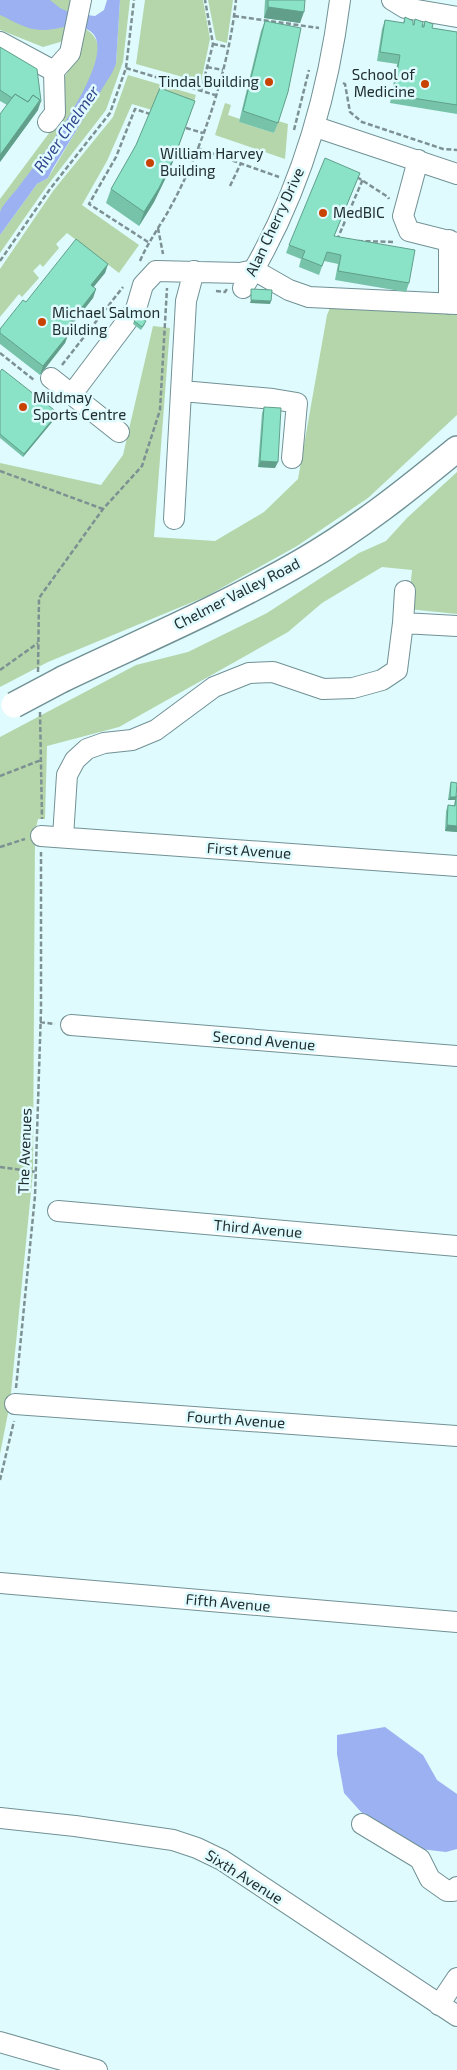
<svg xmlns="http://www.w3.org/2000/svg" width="457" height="2070" font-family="'Exo 2',sans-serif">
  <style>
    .green { fill: #b4d6aa }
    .water { fill: #9cb1f1 }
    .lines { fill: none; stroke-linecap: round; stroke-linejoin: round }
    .minor-casing { stroke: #719195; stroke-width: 22 }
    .major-casing { stroke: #719195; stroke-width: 28 }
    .path { stroke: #7d9193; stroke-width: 2.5; stroke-dasharray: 5 2.5; stroke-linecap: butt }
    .minor { stroke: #fff; stroke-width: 20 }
    .major { stroke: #fff; stroke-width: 25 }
    .major-bridge-casing { stroke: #719195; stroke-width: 28; stroke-linecap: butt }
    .major-bridge { stroke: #fff; stroke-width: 25 }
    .wall { fill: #77c3aa }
    .shaded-wall { fill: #619f8b }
    .building { fill: #8ae3c6; stroke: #619f8b }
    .poi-dot { fill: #c84300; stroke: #dffbfe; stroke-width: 2 }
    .labels { text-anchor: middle; stroke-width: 5; stroke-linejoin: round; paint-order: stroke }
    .poi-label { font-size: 15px; fill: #222f31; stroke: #dffbfe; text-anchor: start }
    .street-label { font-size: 15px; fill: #222f31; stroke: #dffbfe }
    .water-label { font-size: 16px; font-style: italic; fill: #32438e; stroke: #dffbfe }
  </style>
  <rect width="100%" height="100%" fill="#dffbfe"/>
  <!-- green -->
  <path class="green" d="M0,0H72L67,40L43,47L3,31L0,30Z
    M120,0H130L123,62L106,110L47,186L0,253V235L37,184L48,178L116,64Z
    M145,0H203L210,39L201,82L136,64Z
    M208,0H233L227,43L216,40Z
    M84,28C91,32 96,37 98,45C104,81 23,182 0,212V199L64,113V78L79,53Z
    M128,75L196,95L190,115L152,110L132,104L107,161L82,205L139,245L119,273L67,233L56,244L59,248L43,267L40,264L33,271L39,278L22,297L19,294L0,317V269L53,191L113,117Z
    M225,103L231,105L228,115L240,119L239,122L274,133L278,121L288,124L285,159L215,135Z
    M332,303L457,311V415L368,498L297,546L207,596L48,662L0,687V463L101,485L123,455L153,326L170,328L154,537L215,541L264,512L298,479L327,315Z
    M457,472V614L408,609L412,570L382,567L322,603L288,632L119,727L47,746L45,819H38L35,832L33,1172L10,1403L0,1454V737L136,665L188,652L267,613L359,553L386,541L407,518Z"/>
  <!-- water -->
  <path class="water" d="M0,0H50L60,8L71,13L95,16L104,10L107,0H120L116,64L112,73L53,168L48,178L37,184L0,235C0,229 0,218 0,212C2,205 15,192 20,185C37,163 123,53 90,31C73,20 59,31 42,30C26,30 14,21 0,15Z
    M385,1727L423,1755L437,1780L457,1794V1849L446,1852L412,1848L402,1838L361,1812L344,1793L337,1754V1735Z"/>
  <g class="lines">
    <defs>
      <path id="minor" d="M392,0L405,8L457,17
        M0,42L54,71
        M48,122L55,113L54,71L70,53L81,0
        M316,127L457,174
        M418,160L403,216L409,231L457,243
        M449,240V304
        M243,288C298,199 327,103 340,0
        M51,378L119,432
        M182,391L273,399L297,403L292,458
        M72,394L136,309L143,285L156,271L240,273L254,270L289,290L309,297L457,304
        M174,519L186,301L194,271
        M403,623L405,591
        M41,836L457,866
        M63,837L67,775L75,760L87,749L104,743L132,740L156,730L214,687L249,673L273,672L323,689L353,688L382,680L397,670L403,623L457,626
        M71,1025L457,1056
        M58,1211L457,1246
        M15,1404L457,1436
        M0,1583L457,1622
        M0,1818L75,1826L173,1840L197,1848L222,1860L457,2016
        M362,1824L420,1859L430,1879L447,1891H453L457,1887
        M439,2005L457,1978
        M0,2042L97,2070"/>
      <path id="major" d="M63,679C143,641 225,606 301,562C357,530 407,490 457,449"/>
    </defs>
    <!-- minor casing -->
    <use href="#minor" class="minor-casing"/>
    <!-- major casing -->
    <use href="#major" class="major-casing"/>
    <!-- path -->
    <path class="path" d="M234,16L319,28
      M213,44L228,47
      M207,67L223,70
      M126,68L215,95
      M343,83L345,84L350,112L362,122L443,149L457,150
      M201,91L213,44L205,0
      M186,128L203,133
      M294,130L309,70
      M197,148L279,177
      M357,177L388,197L389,199
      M230,186L241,163
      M158,228L163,254
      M337,240L363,179
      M358,241L395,242
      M148,242L89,204L116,157L135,109L150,114
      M0,261L50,189L110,113L126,68L134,0
      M140,261C145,249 151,240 158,228C170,210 180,189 189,170C212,117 230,57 236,0
      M216,291L225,292L227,289
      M0,353L34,380
      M62,365L123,287
      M0,471L103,509
      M0,670L38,643
      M38,672L39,598L103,509L142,466L160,410L167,288
      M40,712L42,819
      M0,776L41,760
      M0,847L25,839
      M40,1022L55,1024
      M0,1167L36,1172
      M16,1388L35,1196L41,1010V852
      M0,1480L14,1421"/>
    <!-- minor -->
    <use href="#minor" class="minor"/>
    <!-- major -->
    <use href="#major" class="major"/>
    <defs>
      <path id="major-bridge" d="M14,705L63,679"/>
    </defs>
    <!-- major-bridge casing -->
    <use href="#major-bridge" class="major-bridge-casing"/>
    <!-- major-bridge -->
    <use href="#major-bridge" class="major-bridge"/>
  </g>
  <!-- wall -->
  <path class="wall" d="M265,0H305L300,23L264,18Z
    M405,17L413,25L415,19L422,27L425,21L432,28L457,32V114L390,103L397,64L377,61L382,29L385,20L403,23Z
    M265,21L278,123L274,133L239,122L261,31Z
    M0,47L38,110L0,162L7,105L0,101Z
    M171,167L154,202L139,226L106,203L111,189Z
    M360,173L334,237L409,283L406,292L335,280L338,264L324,261L319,275L299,267L301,259L286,253L289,245Z
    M108,264L105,273L93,287L96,289L93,298L65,333L68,335L65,343L40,375L0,344V329L26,302Z
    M143,319L145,324L141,330L133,324L134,321Z
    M0,372L58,413L57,416L23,457L0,438Z
    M264,407L275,468L258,467L262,413Z
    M451,782L456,796L457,832L445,831L446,811L448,805H454L455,800H448L450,785Z"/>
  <!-- shaded-wall -->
  <path class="shaded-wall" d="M268,7L304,12L300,23L264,18Z
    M40,100L41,101L38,110L0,162V155Z
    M190,115L171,167L154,202L139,226L144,212Z
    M108,264L105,273L88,294L91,285Z
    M96,289L93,298L60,340L63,332Z
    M251,300L271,301L270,304L250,303Z
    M68,335L65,343L40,375L43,366Z
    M58,413L57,416L23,457L24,454Z
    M260,461L278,462L275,468L258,467Z
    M450,797H456L455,800H448Z
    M447,825L457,826V832L445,831Z"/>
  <!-- building -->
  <path class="building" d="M268,0H305L304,12L268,7Z
    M405,17L413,21V25H414L415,19L423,22L422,27H424L425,21L433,24L432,28L457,32V105L393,95L400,55L380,52L385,20L404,23Z
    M265,21L301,28L288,92L278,123L243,111Z
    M0,47L37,69L41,101L37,106L40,100L33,95L28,102L15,94L12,98L0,90Z
    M160,88L195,101L176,153L159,188L144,212L111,189L136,145Z
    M15,94L28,102L33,95L40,100L0,155V114Z
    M325,158L360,173L334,236L415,250L409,283L338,271L341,255L327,252L322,266L302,258L305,251L289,245Z
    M76,239L108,264L91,285L96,289L63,332L68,335L43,366L0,333V329L23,300L26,302Z
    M251,289L272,290L271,301L251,300Z
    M141,312L145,315L142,318L146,321L142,327L134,321Z
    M2,369L58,413L24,454L0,434V372Z
    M264,407L281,408L278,462L260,461Z
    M451,782L457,783L456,797H450Z
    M456,796H457V826L447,825L448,805L455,806Z"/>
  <!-- markers -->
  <g class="poi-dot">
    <circle cx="269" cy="82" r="5"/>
    <circle cx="425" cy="84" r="5"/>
    <circle cx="150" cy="163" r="5"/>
    <circle cx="323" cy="213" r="5"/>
    <circle cx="42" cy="322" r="5"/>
    <circle cx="23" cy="407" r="5"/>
  </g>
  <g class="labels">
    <!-- poi labels -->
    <g class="poi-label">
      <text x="415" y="80" text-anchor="end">School of<tspan x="415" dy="17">Medicine</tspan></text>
      <text x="259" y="87" text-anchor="end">Tindal Building</text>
      <text x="160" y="159">William Harvey<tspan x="160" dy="17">Building</tspan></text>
      <text x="333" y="218">MedBIC</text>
      <text x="52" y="318">Michael Salmon<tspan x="52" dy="17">Building</tspan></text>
      <text x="33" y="403">Mildmay<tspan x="33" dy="17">Sports Centre</tspan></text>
    </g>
    <!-- street labels -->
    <g class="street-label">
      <text transform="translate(275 222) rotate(-65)" y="5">Alan Cherry Drive</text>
      <text transform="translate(237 594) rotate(-27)" y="5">Chelmer Valley Road</text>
      <text transform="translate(249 851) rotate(4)" y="5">First Avenue</text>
      <text transform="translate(264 1041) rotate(5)" y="5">Second Avenue</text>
      <text transform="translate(25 1151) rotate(-88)" y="5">The Avenues</text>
      <text transform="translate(258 1229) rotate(5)" y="5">Third Avenue</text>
      <text transform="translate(236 1420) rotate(4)" y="5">Fourth Avenue</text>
      <text transform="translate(228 1603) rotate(5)" y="5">Fifth Avenue</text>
      <text transform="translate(244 1877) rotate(32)" y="5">Sixth Avenue</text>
    </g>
    <!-- water labels -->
    <g class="water-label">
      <text transform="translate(66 129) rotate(-55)" y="6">River Chelmer</text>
    </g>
  </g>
</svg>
